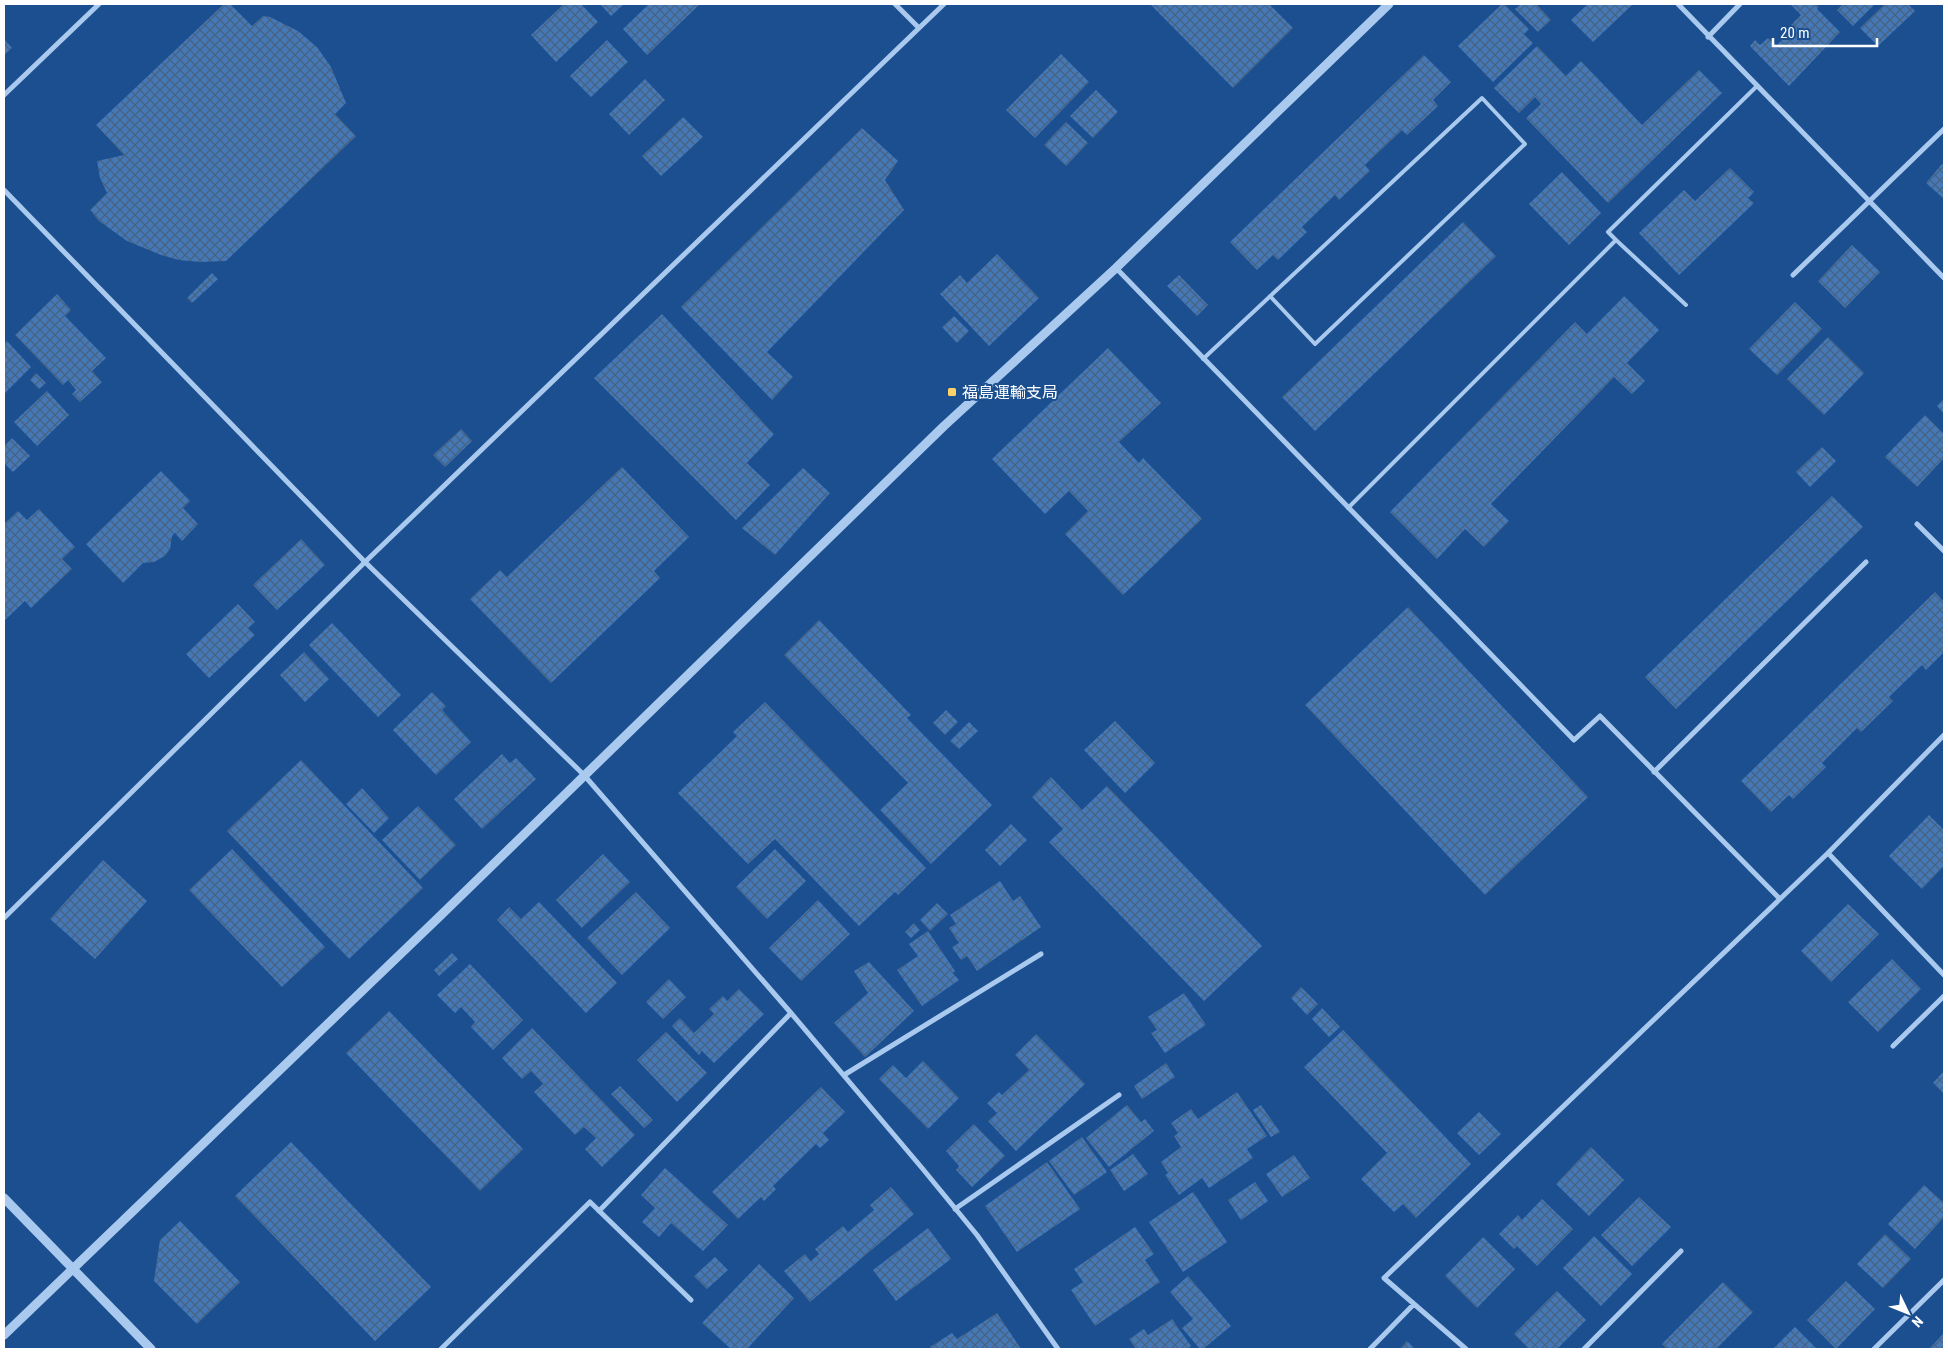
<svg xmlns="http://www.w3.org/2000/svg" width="1948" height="1353" font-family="'Roboto Condensed','Noto Sans JP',sans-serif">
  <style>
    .building { fill: url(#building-cross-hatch) }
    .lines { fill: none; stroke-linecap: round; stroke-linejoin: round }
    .service { stroke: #a9c9ee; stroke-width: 4 }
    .minor { stroke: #a9c9ee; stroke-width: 5 }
    .tertiary { stroke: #a9c9ee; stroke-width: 9 }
    .poi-dot { fill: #ffd166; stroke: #1b4f8f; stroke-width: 2 }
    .labels { text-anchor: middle; stroke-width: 4; stroke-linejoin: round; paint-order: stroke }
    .poi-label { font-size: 16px; fill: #fff; stroke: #1b4f8f; text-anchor: start }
  </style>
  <defs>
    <pattern id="building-cross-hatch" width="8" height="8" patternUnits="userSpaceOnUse" patternTransform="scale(1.25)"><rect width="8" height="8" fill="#4478b7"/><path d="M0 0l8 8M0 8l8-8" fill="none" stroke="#486282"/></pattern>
  </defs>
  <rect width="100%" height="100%" fill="#1b4f8f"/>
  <!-- building -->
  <path class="building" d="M224,4H230L252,26L263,16L270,17L298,31L317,47L331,67L346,103L335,114L356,136L226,261L200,262L179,260L161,255L127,241L99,221L90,210L107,193L100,178L97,161L124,155L96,125Z
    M564,4H581L598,22L556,62L531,35Z
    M600,4H624L611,16Z
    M649,4H700L647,55L623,29Z
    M1150,4H1269L1293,28L1233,88Z
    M1502,4H1504L1529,29L1524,34L1533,43L1493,82L1458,46Z
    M1521,4H1536L1551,20L1538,32L1515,9Z
    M1588,4H1633L1593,42L1571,20Z
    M1790,4H1815L1819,7L1817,9L1840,32L1789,86L1750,46L1755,40L1760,45L1768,38L1777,45L1794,28L1791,25L1801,15Z
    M1843,4H1872L1874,5L1853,26L1837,10Z
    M1885,4H1908L1915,11L1878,46L1860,28Z
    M4,39L12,48L4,55Z
    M607,40L628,62L591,97L570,76Z
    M1537,46L1566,76L1581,61L1642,125L1699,70L1722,93L1608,203L1526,118L1541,104L1535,97L1519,113L1494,88Z
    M1061,54L1089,82L1035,138L1006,110Z
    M1424,55L1451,82L1433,100L1438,106L1407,135L1402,130L1365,165L1370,171L1339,200L1335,195L1302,227L1307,232L1278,260L1273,255L1257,270L1230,242Z
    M645,79L665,100L629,135L609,114Z
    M1096,90L1118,112L1093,138L1070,116Z
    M683,117L703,137L661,176L642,156Z
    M1066,122L1088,143L1066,166L1044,145Z
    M862,128L898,161L885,180L904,210L767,352L793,377L772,400L681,307Z
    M1942,164L1944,166L1943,198L1926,183Z
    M1730,168L1754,192L1748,198L1754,203L1679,275L1639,233L1684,190L1695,201Z
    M1562,172L1601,213L1569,245L1529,204Z
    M1463,222L1496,256L1315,431L1282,397Z
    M1852,245L1880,272L1845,308L1818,281Z
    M997,254L1039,298L989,346L940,294L960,275L967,283Z
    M212,273L218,279L192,303L187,298Z
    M1179,275L1208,305L1197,316L1167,286Z
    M57,294L71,310L65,316L106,358L92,371L102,382L80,402L72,394L76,390L68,380L63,385L15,335Z
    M1624,296L1659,330L1627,363L1645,381L1632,394L1614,377L1491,504L1509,521L1484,547L1465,529L1437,559L1390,512L1575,322L1587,334Z
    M1795,302L1822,329L1777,375L1749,349Z
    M662,314L774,434L747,463L770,485L736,520L594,378Z
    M954,316L969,331L957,343L942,327Z
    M1828,337L1864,373L1824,415L1787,379Z
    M7,341L31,367L4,394V344Z
    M1108,348L1161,403L1119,442L1139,463L1143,458L1202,519L1123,595L1065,534L1088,511L1069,491L1045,514L992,459Z
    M36,373L46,383L39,389L30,380Z
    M47,391L69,415L37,446L14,422Z
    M1944,399V414L1937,406Z
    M1925,415L1944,434V458L1917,487L1885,457Z
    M461,429L472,441L445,467L433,455Z
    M12,438L30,456L13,472L4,463V446Z
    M1822,447L1836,461L1810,487L1796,472Z
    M622,467L689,537L654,571L660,578L551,683L470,599L500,570L507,577Z
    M803,468L830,493L775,555L742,528Z
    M161,471L190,501L183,508L198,524L182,541L175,533L172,536L170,549L165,556L154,562L143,563L123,583L86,544Z
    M1832,496L1863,527L1676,709L1645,677Z
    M39,509L75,547L62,559L72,569L31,608L25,601L4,621V524L18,511L27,520Z
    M301,539L325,565L277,610L253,585Z
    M1935,592L1944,602V652L1926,670L1922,665L1889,697L1893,701L1861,732L1857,728L1822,763L1826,767L1793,799L1789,795L1771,812L1741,781Z
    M238,604L255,622L248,628L255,635L209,678L186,654Z
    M1408,607L1588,797L1485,895L1305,705Z
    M819,620L911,715L907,718L992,805L931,864L880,810L908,783L784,655Z
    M332,623L401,695L378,717L309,645Z
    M304,652L329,679L305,702L280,675Z
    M432,692L446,706L442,710L471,742L436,775L393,730Z
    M765,702L926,868L898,895L895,892L859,926L775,839L748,864L678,793L737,736L733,732Z
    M946,710L958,722L945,735L933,723Z
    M1115,721L1155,763L1125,793L1084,750Z
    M969,722L978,731L959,749L950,741Z
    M502,754L510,763L516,758L536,779L482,829L454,799Z
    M301,760L423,888L349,959L227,831Z
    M1051,777L1082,810L1107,786L1262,946L1204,1001L1049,842L1063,829L1032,797Z
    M362,788L389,818L374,833L346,804Z
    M418,806L456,845L420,880L382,840Z
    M1929,815L1944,830V866L1922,889L1889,856Z
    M1011,824L1027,840L1000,866L985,850Z
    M232,849L325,947L282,987L189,890Z
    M775,849L806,881L767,919L736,887Z
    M603,854L630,882L582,928L556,900Z
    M103,860L147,901L95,959L50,919Z
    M1000,881L1013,901L1020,896L1041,927L977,971L967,956L961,960L952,947L959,943L949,928L956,924L950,915Z
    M636,892L670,928L622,975L587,938Z
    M818,900L850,934L801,981L769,948Z
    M539,902L617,983L586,1013L497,920L509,907L521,919Z
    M937,903L948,914L930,931L920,920Z
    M1848,904L1879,934L1831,982L1801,951Z
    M914,923L920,930L911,938L905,932Z
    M928,931L955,971L953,973L959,980L922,1006L897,970L918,956L909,944Z
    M452,953L458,959L439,976L434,970Z
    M1892,959L1921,989L1878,1032L1848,1002Z
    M869,962L914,1011L865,1057L834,1023L868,993L854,971Z
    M470,964L523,1020L493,1050L471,1027L475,1022L461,1007L455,1013L437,995Z
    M669,979L686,997L663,1019L646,1002Z
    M1301,987L1318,1004L1307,1015L1291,998Z
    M739,989L764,1014L714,1063L702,1051L699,1055L672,1026L680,1018L694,1033L714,1014L709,1009L723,996L727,1001Z
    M1184,993L1206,1025L1165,1053L1151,1033L1157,1030L1148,1017Z
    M1322,1008L1340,1027L1329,1037L1312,1019Z
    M389,1011L523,1149L480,1191L346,1053Z
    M532,1028L635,1135L602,1167L585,1149L596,1138L584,1127L575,1135L534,1092L543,1084L531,1071L522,1079L502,1058Z
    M1343,1030L1471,1164L1416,1218L1403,1204L1394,1212L1361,1179L1387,1153L1304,1067Z
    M666,1032L707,1073L677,1102L637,1060Z
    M1036,1034L1085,1084L1016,1151L988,1121L997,1113L987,1103L999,1092L1002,1095L1029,1070L1015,1055Z
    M923,1061L959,1098L928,1129L879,1079L893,1065L906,1078Z
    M1166,1063L1175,1077L1142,1099L1134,1086Z
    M1944,1071V1094L1933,1083Z
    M620,1086L653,1120L644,1128L611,1094Z
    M821,1087L845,1112L823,1133L829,1140L820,1148L816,1144L773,1186L776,1189L764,1201L761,1197L738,1219L712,1192Z
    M1237,1092L1267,1136L1247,1149L1253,1158L1209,1188L1202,1178L1179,1195L1165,1175L1168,1173L1161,1162L1181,1147L1174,1136L1178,1133L1171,1123L1191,1109L1198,1119Z
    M1127,1105L1141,1122L1145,1119L1154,1131L1109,1167L1086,1138Z
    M1261,1105L1280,1132L1271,1137L1253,1110Z
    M1479,1112L1501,1134L1479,1155L1457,1133Z
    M974,1124L1005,1156L972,1187L956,1170L959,1166L946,1151Z
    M1082,1137L1107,1172L1074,1195L1049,1161Z
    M291,1142L431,1287L375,1341L235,1196Z
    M1591,1147L1624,1180L1589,1216L1556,1184Z
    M1133,1154L1148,1174L1124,1191L1110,1170Z
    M1294,1155L1310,1178L1282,1197L1266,1174Z
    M1047,1162L1080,1209L1017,1252L985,1206Z
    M665,1168L728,1225L703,1251L671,1223L659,1237L642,1222L655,1208L641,1195Z
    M1255,1182L1268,1201L1241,1220L1228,1200Z
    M1924,1185L1944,1203V1217L1915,1249L1888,1224Z
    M891,1187L914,1214L810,1302L784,1271L805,1254L811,1261L819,1254L815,1249L843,1226L848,1232L874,1210L870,1205Z
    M1193,1192L1227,1242L1183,1272L1149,1222Z
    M1639,1197L1671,1227L1632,1266L1601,1235Z
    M1542,1199L1573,1229L1537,1266L1517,1246L1514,1249L1499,1234L1518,1215L1522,1220Z
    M180,1221L240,1282L197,1324L154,1281L160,1240Z
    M1135,1227L1154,1254L1145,1260L1160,1282L1095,1326L1071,1290L1083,1282L1074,1269Z
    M928,1228L951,1259L896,1301L873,1270Z
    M1885,1234L1911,1259L1883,1288L1857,1264Z
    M1594,1236L1632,1274L1601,1306L1563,1268Z
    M1483,1237L1515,1269L1477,1308L1445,1276Z
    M715,1257L728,1270L707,1289L694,1276Z
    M759,1264L794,1298L747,1349H731L702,1323Z
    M1188,1276L1231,1326L1203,1349H1200L1182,1328L1193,1319L1170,1292Z
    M1846,1281L1875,1309L1836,1349L1807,1320Z
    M1723,1282L1753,1312L1716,1349H1667L1662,1344Z
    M1557,1291L1586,1320L1557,1349H1529L1514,1334Z
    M997,1313L1021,1349H932L930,1347L952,1333L957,1339Z
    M1172,1319L1191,1346L1187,1349H1136L1129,1339L1144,1329L1148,1335Z
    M1795,1327L1817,1349H1773Z
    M1944,1333V1349H1929Z
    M1407,1341L1415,1349H1400Z"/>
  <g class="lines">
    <!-- service -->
    <path class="service" d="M1616,240L1608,232L1757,86
      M1203,359L1482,98L1525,144L1315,344L1270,296
      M1348,508L1616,240L1686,305"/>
    <!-- minor -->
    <path class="minor" d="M895,4L919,28
      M1678,4L1944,278
      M1708,37L1740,4
      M4,95L99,4
      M4,190L365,562L584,775L791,1013L922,1168L977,1235L1058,1349
      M1116,268L1574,740L1600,716L1780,899
      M1793,275L1944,129
      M1917,524L1944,551
      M1654,772L1866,562
      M1828,853L1944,975
      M4,918L365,562L944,4
      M1893,1046L1944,996
      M844,1075L1041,954
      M955,1209L1119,1095
      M599,1211L791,1013
      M441,1349L590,1202L691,1300
      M1370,1349L1414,1304
      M1466,1349L1384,1278L1828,853L1944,735
      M1584,1349L1681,1251
      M1874,1349L1944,1280"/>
    <!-- tertiary -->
    <path class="tertiary" d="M4,1198L151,1349
      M4,1335L439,917L944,426L1116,268L1389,4"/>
  </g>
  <!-- markers -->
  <rect class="poi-dot" x="947" y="387" width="10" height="10" rx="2.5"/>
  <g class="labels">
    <!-- poi labels -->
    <g class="poi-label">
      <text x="962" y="398">福島運輸支局</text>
    </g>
  </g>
  <!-- border -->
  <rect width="1948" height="1353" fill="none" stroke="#ffffff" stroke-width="10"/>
  <!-- north arrow -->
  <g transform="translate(1908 1313) rotate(133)" stroke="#1b4f8f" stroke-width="4" paint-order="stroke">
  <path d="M0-4L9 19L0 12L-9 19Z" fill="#ffffff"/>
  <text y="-8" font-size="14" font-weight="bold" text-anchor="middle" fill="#ffffff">N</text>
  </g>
  <!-- scale -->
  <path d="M1773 38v8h104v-8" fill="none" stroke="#ffffff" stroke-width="2.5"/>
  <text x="1780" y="38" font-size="15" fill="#ffffff" stroke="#1b4f8f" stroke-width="4" paint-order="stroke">20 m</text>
</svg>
